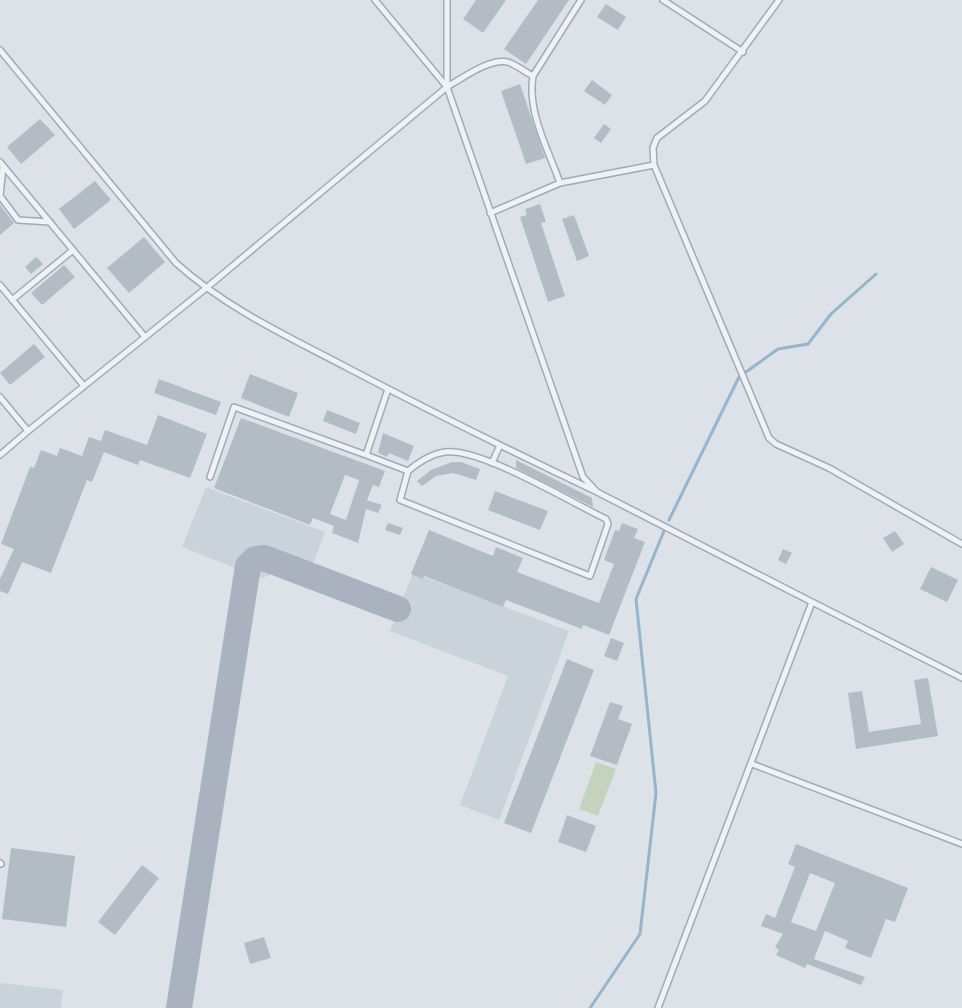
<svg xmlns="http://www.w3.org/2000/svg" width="962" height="1008" font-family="'Varela Round',sans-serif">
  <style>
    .built { fill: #cad2da }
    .green { fill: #c5d3bd }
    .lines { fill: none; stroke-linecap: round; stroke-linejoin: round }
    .stream { stroke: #94b5cc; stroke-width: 3 }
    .taxiway { stroke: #a9b2be; stroke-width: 26 }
    .building { fill: #b3bcc5; fill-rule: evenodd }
    .lane-casing { stroke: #a2aab2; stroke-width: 8 }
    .lane { stroke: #f0f3f6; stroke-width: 5 }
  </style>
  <rect width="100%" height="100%" fill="#dde2e8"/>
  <!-- built -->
  <path class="built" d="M206,487L325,532L313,563L296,557L289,576L279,573L261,578L182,547Z
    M413,573L569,631L499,820L460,805L508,676L390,631Z
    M0,983L63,990L61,1008H0Z"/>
  <!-- green -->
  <path class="green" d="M596,762L616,769L598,816L579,809Z"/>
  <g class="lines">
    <!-- stream -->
    <path class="stream" d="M746,372L778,349L808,344L831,314L876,274
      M669,520L739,377
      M590,1008L640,934L656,793L636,599L664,531"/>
    <!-- taxiway -->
    <path class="taxiway" d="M179,1008L248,566L255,559L264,558L398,609"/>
  </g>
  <!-- building -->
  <path class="building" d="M476,0H506L483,33L463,19Z
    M538,0H569L526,64L504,49Z
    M606,4L626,17L618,30L597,17Z
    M592,80L612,95L605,105L584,91Z
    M520,84L545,158L526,164L501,91Z
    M40,119L55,135L21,164L7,147Z
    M604,124L611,129L601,143L594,138Z
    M95,181L111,200L74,229L59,209Z
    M540,204L546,222L541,223L565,296L548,302L520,217L527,215L525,209Z
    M0,205L14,223L0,235Z
    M574,215L589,256L577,261L562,219Z
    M144,237L165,262L129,293L107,268Z
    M36,257L43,264L31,274L25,267Z
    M64,265L75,277L42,305L31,293Z
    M34,344L45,357L10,385L0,373Z
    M250,374L298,393L289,417L241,398Z
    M159,379L221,402L216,415L154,393Z
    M327,410L360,423L356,434L323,421Z
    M158,415L207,434L190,478L140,460L138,465L104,452L92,482L87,480L51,573L22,562L8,594L0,591V579L14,549L1,544L30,467L34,468L41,450L57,456L60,448L82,456L89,437L101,441L105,430L147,445Z
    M241,418L385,471L379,487L373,485L367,500L382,505L378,513L366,509L358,543L332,533L334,526L313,518L310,525L214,488ZM345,475L359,480L346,520L330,514Z
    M383,433L414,446L408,461L389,453L387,457L378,453Z
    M516,460L592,498L593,507L516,468Z
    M452,462H461L480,469L476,480L453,473L436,476L422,486L417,481L431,470Z
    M495,491L548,511L540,530L488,510Z
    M388,523L403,528L400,535L385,530Z
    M622,523L638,529L634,538L645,542L609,635L583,625L582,629L506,600L503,607L424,576L423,579L411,574L429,530L493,556L496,547L523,558L517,572L599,603L614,564L604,560L615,530L619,531Z
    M895,531L904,544L892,552L883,538Z
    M783,549L792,553L786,564L778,560Z
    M931,567L958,580L947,602L920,589Z
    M611,638L624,643L617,661L604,656Z
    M567,659L594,670L531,833L504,823Z
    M928,678L938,736L856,749L848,693L862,691L869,732L921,724L914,680Z
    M610,702L623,706L618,719L632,724L617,765L590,756Z
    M567,815L596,826L586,852L558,842Z
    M796,844L908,888L895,922L886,919L871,958L845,948L848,941L825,931L814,959L865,977L861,985L807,964L805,968L776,955L779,950L775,947L783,934L761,926L766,914L775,918L795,867L788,864ZM810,873L835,883L816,931L791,922Z
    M11,848L75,856L66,927L2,919Z
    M142,865L159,878L115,935L98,922Z
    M264,937L271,958L250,964L244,943Z"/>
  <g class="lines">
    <defs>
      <path id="lane" d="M375,0L447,87L583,477L597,492L812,602L658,1008
        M663,0L743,52
        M0,50L176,263C226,308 287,336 346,367C428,410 511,451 595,491
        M447,87C463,78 489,58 508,62C517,65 525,72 533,76
        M0,162L145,337
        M654,165L653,148L657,138L705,101L779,0
        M3,167L0,196L18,220L50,222
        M560,183C548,149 527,112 533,76L581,0
        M490,213L560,183L654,165L769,438L776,444L829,468L962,544
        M0,285L84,386
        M12,300L73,250
        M0,397L28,431L205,289L447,87V0
        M0,455L28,431
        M366,455L408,471C420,461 437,450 454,452C492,455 569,501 606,519L608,524L590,576L400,500L408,471
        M492,463L500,445
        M210,477L234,407L366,455L388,389
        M812,602L962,678
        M752,764L962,844
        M0,863L1,864"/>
    </defs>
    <!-- lane casing -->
    <use href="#lane" class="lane-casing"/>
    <!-- lane -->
    <use href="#lane" class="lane"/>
  </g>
</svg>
